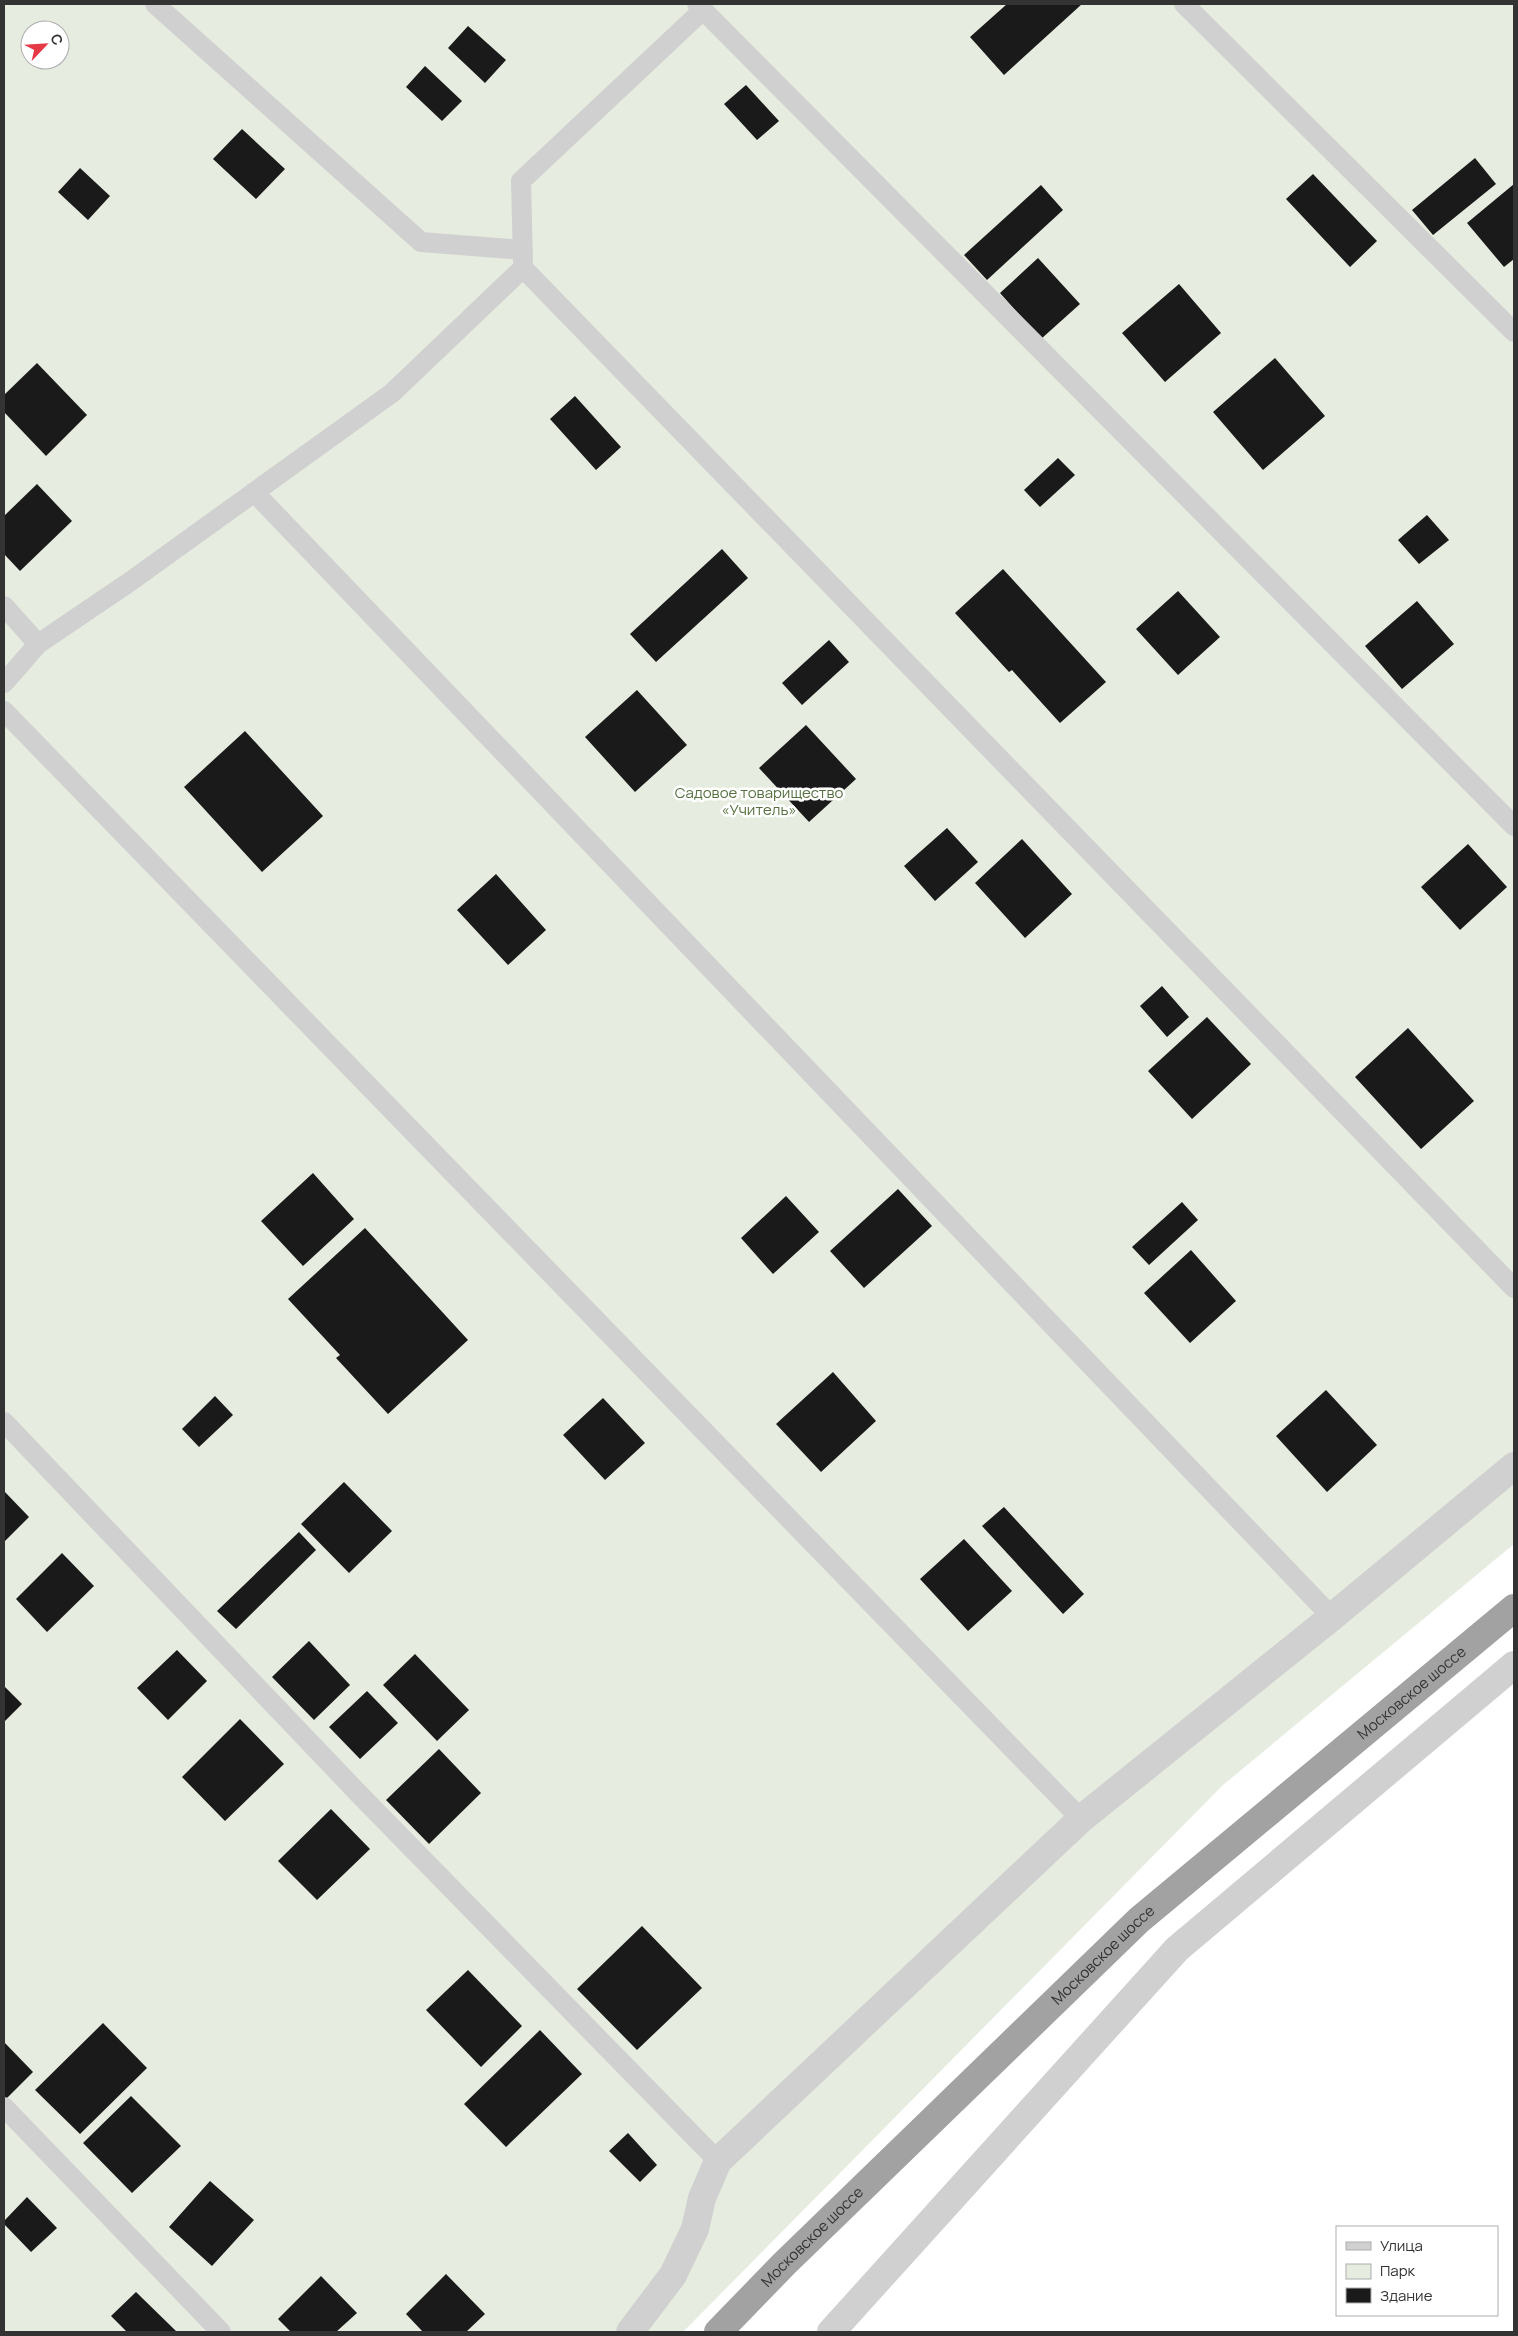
<svg xmlns="http://www.w3.org/2000/svg" width="1518" height="2336" font-family="Manrope,sans-serif">
  <style>
    .green { fill: #e6ecdf; fill-rule: evenodd }
    .building { fill: #1a1a1a }
    .lines { fill: none; stroke-linecap: round; stroke-linejoin: round }
    .service { stroke: #d0d0d0; stroke-width: 20 }
    .minor { stroke: #d0d0d0; stroke-width: 28 }
    .trunk { stroke: #a2a2a2; stroke-width: 28 }
    .labels { text-anchor: middle; stroke-width: 5; stroke-linejoin: round; paint-order: stroke }
    .park-label { font-size: 15px; fill: #56703f; stroke: #fff }
    .street-label { font-size: 15px; fill: #333; stroke: #fff }
  </style>
  <rect width="100%" height="100%" fill="#fff"/>
  <!-- green -->
  <path class="green" d="M4,4H1514V1544L1223,1785L683,2332H4ZM30,30H60V60H30Z"/>
  <!-- building -->
  <path class="building" d="M1007,4H1082L1004,75L970,37Z
    M468,26L506,60L485,83L448,48Z
    M425,66L462,101L442,121L406,87Z
    M746,85L779,121L757,140L724,104Z
    M242,129L285,169L256,199L213,159Z
    M1475,158L1496,184L1433,235L1412,210Z
    M80,168L110,196L88,220L58,192Z
    M1313,174L1377,241L1350,267L1286,199Z
    M1514,184V259L1504,267L1467,223Z
    M1041,185L1063,210L987,280L964,255Z
    M1038,258L1080,304L1041,339L1000,293Z
    M1179,284L1221,333L1165,382L1122,333Z
    M1275,358L1325,416L1263,470L1213,412Z
    M37,363L87,415L46,456L4,412V395Z
    M575,396L621,447L596,470L550,419Z
    M1058,458L1075,475L1040,507L1024,490Z
    M37,484L72,521L20,571L4,554V516Z
    M1427,515L1449,540L1419,564L1398,540Z
    M722,549L748,578L656,662L630,634Z
    M1003,569L1106,682L1060,723L1012,670L1009,672L955,613Z
    M1178,591L1220,637L1178,675L1136,629Z
    M1417,601L1454,644L1402,689L1365,646Z
    M829,640L849,662L802,705L782,683Z
    M637,690L687,745L635,792L585,737Z
    M806,725L856,779L809,822L759,768Z
    M245,731L323,816L262,872L184,787Z
    M947,828L978,862L935,901L904,866Z
    M1022,839L1072,894L1025,938L975,883Z
    M1468,844L1507,887L1460,930L1421,887Z
    M496,874L546,930L508,965L457,910Z
    M1162,986L1189,1017L1167,1037L1140,1006Z
    M1207,1017L1251,1064L1192,1119L1148,1071Z
    M1408,1028L1474,1101L1421,1149L1355,1077Z
    M313,1173L354,1219L303,1266L261,1221Z
    M898,1189L932,1226L864,1288L830,1251Z
    M786,1196L819,1232L773,1274L741,1238Z
    M1182,1202L1198,1220L1149,1265L1132,1247Z
    M365,1228L468,1340L388,1414L336,1358L340,1355L288,1299Z
    M1191,1250L1236,1301L1190,1343L1144,1293Z
    M833,1372L876,1421L821,1472L776,1424Z
    M1326,1390L1377,1445L1327,1492L1276,1436Z
    M215,1396L233,1415L199,1447L182,1429Z
    M603,1398L645,1443L605,1480L563,1435Z
    M344,1482L392,1531L349,1573L301,1524Z
    M4,1491L29,1517L4,1542Z
    M1004,1507L1084,1594L1063,1614L982,1526Z
    M299,1532L316,1550L236,1629L217,1611Z
    M964,1539L1012,1591L968,1631L920,1579Z
    M62,1553L94,1586L47,1632L16,1599Z
    M309,1641L350,1685L314,1720L272,1677Z
    M177,1650L207,1681L168,1720L137,1688Z
    M415,1654L469,1710L437,1741L383,1685Z
    M4,1686L22,1704L4,1722Z
    M367,1691L398,1723L360,1759L329,1727Z
    M240,1719L284,1764L225,1821L182,1777Z
    M439,1749L481,1793L429,1844L386,1800Z
    M331,1809L370,1849L317,1900L278,1861Z
    M642,1926L702,1988L637,2050L577,1989Z
    M468,1970L522,2026L481,2067L426,2010Z
    M103,2023L147,2068L80,2134L35,2090Z
    M540,2030L582,2074L506,2147L464,2104Z
    M4,2042L33,2072L6,2099L4,2097Z
    M131,2096L181,2146L132,2193L83,2143Z
    M628,2133L657,2165L640,2182L609,2151Z
    M210,2181L254,2220L212,2266L169,2227Z
    M27,2197L57,2228L31,2252L4,2224V2221Z
    M446,2274L485,2314L466,2332H423L406,2314Z
    M321,2276L357,2313L336,2332H291L278,2319Z
    M136,2292L177,2332H127L111,2316Z"/>
  <g class="lines">
    <!-- service -->
    <path class="service" d="M155,4L421,242L523,250
      M697,4L1514,826
      M1184,4L1514,332
      M523,261L521,181L703,10
      M254,492L1332,1617
      M4,606L38,644L131,581L392,393L523,268L1514,1288
      M4,683L38,644
      M4,711L1081,1819
      M4,1422L359,1794L718,2161
      M4,2107L221,2332"/>
    <!-- minor -->
    <path class="minor" d="M630,2332L673,2275L695,2229L702,2198L718,2161L1081,1819L1332,1617L1514,1466
      M831,2332L1177,1949L1514,1665"/>
    <!-- trunk -->
    <path class="trunk" id="s1" d="M718,2332L784,2264L1139,1920L1514,1608"/>
  </g>
  <g class="labels">
    <!-- park labels -->
    <g class="park-label">
      <text x="759" y="798">Садовое товарищество<tspan x="759" dy="17">«Учитель»</tspan></text>
    </g>
    <!-- street labels -->
    <g class="street-label">
      <text dy="5" stroke="none"><textPath href="#s1" startOffset="944">Московское шоссе</textPath></text>
      <text dy="5" stroke="none"><textPath href="#s1" startOffset="539">Московское шоссе</textPath></text>
      <text dy="5" stroke="none"><textPath href="#s1" startOffset="134">Московское шоссе</textPath></text>
    </g>
  </g>
  <!-- border -->
  <rect width="1518" height="2336" fill="none" stroke="#333333" stroke-width="10"/>
  <!-- legend -->
  <rect x="1336" y="2226" width="162" height="90" fill="#ffffff" stroke="#adadad"/>
  <rect x="1346" y="2242" width="25" height="8" fill="#d0d0d0" stroke="#adadad"/>
  <text x="1380" y="2251" font-size="15" fill="#333333">Улица</text>
  <rect x="1346" y="2264" width="25" height="15" fill="#e6ecdf" stroke="#adadad"/>
  <text x="1380" y="2276" font-size="15" fill="#333333">Парк</text>
  <rect x="1346" y="2288" width="25" height="15" fill="#1a1a1a" stroke="#adadad"/>
  <text x="1380" y="2301" font-size="15" fill="#333333">Здание</text>
  <!-- north arrow -->
  <g transform="translate(45 45) rotate(65)"><circle r="24" fill="#ffffff" stroke="#adadad"/>
  <path d="M0-4L9 19L0 12L-9 19Z" fill="#e63946"/>
  <text y="-8" font-size="14" font-weight="bold" text-anchor="middle" fill="#333333">С</text>
  </g>
</svg>
